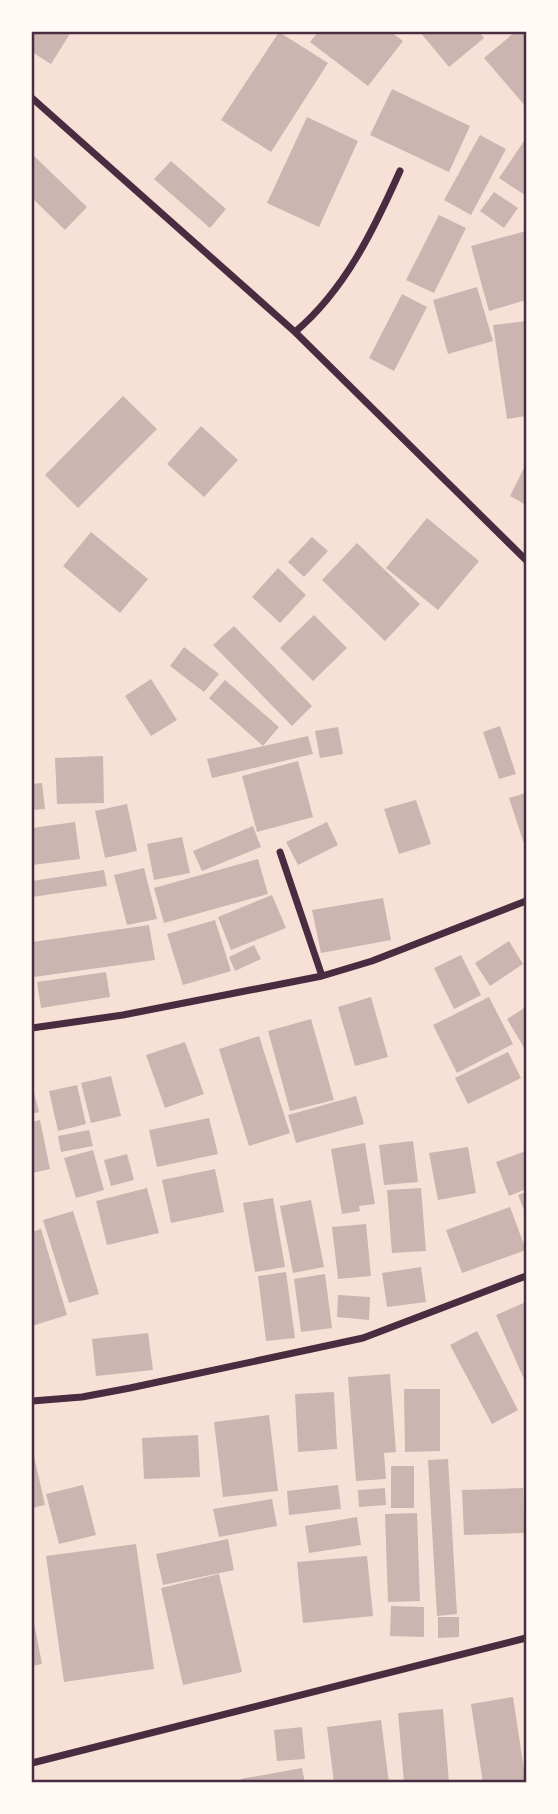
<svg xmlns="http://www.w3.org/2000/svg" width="558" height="1814" font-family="Karla,sans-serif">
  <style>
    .building { fill: #ccb4b1 }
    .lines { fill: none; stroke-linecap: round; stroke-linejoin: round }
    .minor { stroke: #4a2c40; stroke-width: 7 }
    .neatline { fill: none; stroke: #4a2c40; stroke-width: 2.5 }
  </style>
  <rect width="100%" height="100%" fill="#f7e1d7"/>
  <!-- building -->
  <path class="building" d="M32,32H71L51,64L32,52Z
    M279,32L328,63L271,152L221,120Z
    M318,32H391L403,41L368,86L310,42Z
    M420,32H479L484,38L449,67Z
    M515,32H526V107L484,58Z
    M392,89L470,126L449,172L370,135Z
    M307,117L358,141L319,227L267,203Z
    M480,135L506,149L471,215L444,200Z
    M526,138V193L525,195L499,178Z
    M32,154L87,207L65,230L32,198Z
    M171,161L226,209L210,228L154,179Z
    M494,192L518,208L504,228L480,211Z
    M439,215L466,228L434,293L406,280Z
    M526,231V300L489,311L471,246Z
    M477,287L493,341L448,354L433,300Z
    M402,294L427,307L394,371L369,358Z
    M526,321V416L507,419L493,325Z
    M123,396L157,429L78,508L45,475Z
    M201,426L238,460L204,497L167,464Z
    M526,464V505L510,496Z
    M427,518L479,561L438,610L386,568Z
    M91,532L148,579L120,613L63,566Z
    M312,537L328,551L304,577L288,562Z
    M357,543L420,604L385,641L322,580Z
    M278,568L306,595L280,623L252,597Z
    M314,615L347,648L313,681L280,648Z
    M234,626L312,706L292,726L213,645Z
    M184,647L219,674L204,692L170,666Z
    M151,679L177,720L151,736L125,696Z
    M225,680L279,727L263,746L209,698Z
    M500,726L516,774L499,779L483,732Z
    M338,727L343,754L320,758L315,731Z
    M308,736L313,754L212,778L207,759Z
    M103,756L104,803L57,804L55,758Z
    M298,761L313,817L257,832L242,776Z
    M42,783L45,809L32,810V784Z
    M526,793V850L509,798Z
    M416,800L431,844L399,854L384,809Z
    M127,804L137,851L105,858L95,811Z
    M75,822L80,859L32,865V828Z
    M327,822L338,845L298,865L286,842Z
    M253,826L261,847L202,871L193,851Z
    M182,837L190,873L154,880L147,844Z
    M258,859L268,894L164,923L154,888Z
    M144,868L157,919L127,925L114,875Z
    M104,870L107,886L32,897V881Z
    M272,895L286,928L231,950L218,917Z
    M383,898L391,940L321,953L312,910Z
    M215,920L231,971L183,985L167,934Z
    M149,925L155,960L34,977L32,942Z
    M509,941L523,964L490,986L475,963Z
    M254,945L261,959L235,971L229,957Z
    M461,955L481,995L454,1009L434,968Z
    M106,972L110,997L41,1008L37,982Z
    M371,997L388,1057L355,1066L338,1007Z
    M489,997L513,1044L457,1073L433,1025Z
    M526,1007V1051L507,1019Z
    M311,1019L334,1100L290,1111L268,1031Z
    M259,1036L290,1133L249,1146L219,1049Z
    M185,1042L204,1094L165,1108L146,1055Z
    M508,1052L521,1078L468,1104L455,1078Z
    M111,1076L121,1116L91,1123L81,1083Z
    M32,1085L39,1112L32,1114Z
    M77,1085L86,1124L58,1131L49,1091Z
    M356,1096L364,1124L296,1143L288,1115Z
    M209,1118L218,1154L157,1167L149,1130Z
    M40,1120L50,1169L32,1173V1122Z
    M89,1130L93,1146L61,1152L58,1136Z
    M413,1141L418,1182L384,1185L379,1145Z
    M365,1143L375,1204L359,1206L360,1211L342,1214L331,1149Z
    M468,1147L476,1193L438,1200L429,1153Z
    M93,1150L104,1190L76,1198L64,1158Z
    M526,1151V1189L509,1196L496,1162Z
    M127,1154L134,1180L111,1186L104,1160Z
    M215,1169L224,1212L171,1223L162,1180Z
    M147,1188L159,1233L107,1245L96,1201Z
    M421,1188L426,1251L392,1253L387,1190Z
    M526,1192V1215L518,1195Z
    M273,1198L285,1267L255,1272L243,1203Z
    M311,1200L324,1267L293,1273L280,1206Z
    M510,1207L526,1250L462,1273L446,1230Z
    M73,1211L99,1294L69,1303L43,1220Z
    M366,1224L371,1276L338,1279L332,1227Z
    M41,1229L67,1315L32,1326V1232Z
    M421,1267L426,1302L387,1307L382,1273Z
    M286,1272L295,1338L266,1341L258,1276Z
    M325,1274L332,1328L301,1332L294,1279Z
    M338,1295L370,1297L369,1320L337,1317Z
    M526,1302V1376L523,1377L496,1315Z
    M477,1331L518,1410L492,1424L450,1345Z
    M148,1333L153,1370L96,1376L92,1339Z
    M390,1374L396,1452L384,1453L386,1479L356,1481L348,1377Z
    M404,1389H440V1451L405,1452Z
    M334,1392L337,1449L298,1452L295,1394Z
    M269,1415L278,1491L223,1497L214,1422Z
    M198,1435L200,1477L144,1479L142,1438Z
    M32,1447L45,1505L32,1508Z
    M448,1459L457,1614L437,1616L428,1460Z
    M391,1466H414V1508H391Z
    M83,1485L96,1535L59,1544L46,1494Z
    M338,1485L341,1509L289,1515L287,1491Z
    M385,1488L386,1505L359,1507L358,1490Z
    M523,1488L524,1533L464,1535L462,1490Z
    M272,1499L277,1526L219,1537L213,1509Z
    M417,1513L420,1601L388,1602L385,1514Z
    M357,1517L361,1545L309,1553L305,1526Z
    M228,1539L234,1570L163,1585L156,1554Z
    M136,1544L154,1669L64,1682L46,1556Z
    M367,1556L373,1616L303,1623L297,1562Z
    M219,1574L242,1672L183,1685L161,1588Z
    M391,1606L424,1607V1637L390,1636Z
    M32,1612L42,1664L32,1666Z
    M438,1617H459V1637L438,1638Z
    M513,1697L526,1783H483L471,1704Z
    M443,1709L449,1783H404L398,1713Z
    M381,1720L389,1783H334L327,1727Z
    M302,1727L305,1759L277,1761L274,1730Z
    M302,1768L305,1783H242L241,1779Z"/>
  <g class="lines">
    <!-- minor -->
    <path class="minor" d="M32,98L295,332L526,560
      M295,332C345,290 374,229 400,171
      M280,852L322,976
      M32,1028L123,1015L322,976L372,961L526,901
      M32,1401L82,1397L130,1388L363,1338L526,1276
      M32,1763L526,1638"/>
  </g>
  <!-- border -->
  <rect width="558" height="1814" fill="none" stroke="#fffaf5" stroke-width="66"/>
  <rect x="33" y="33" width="492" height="1748" class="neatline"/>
</svg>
